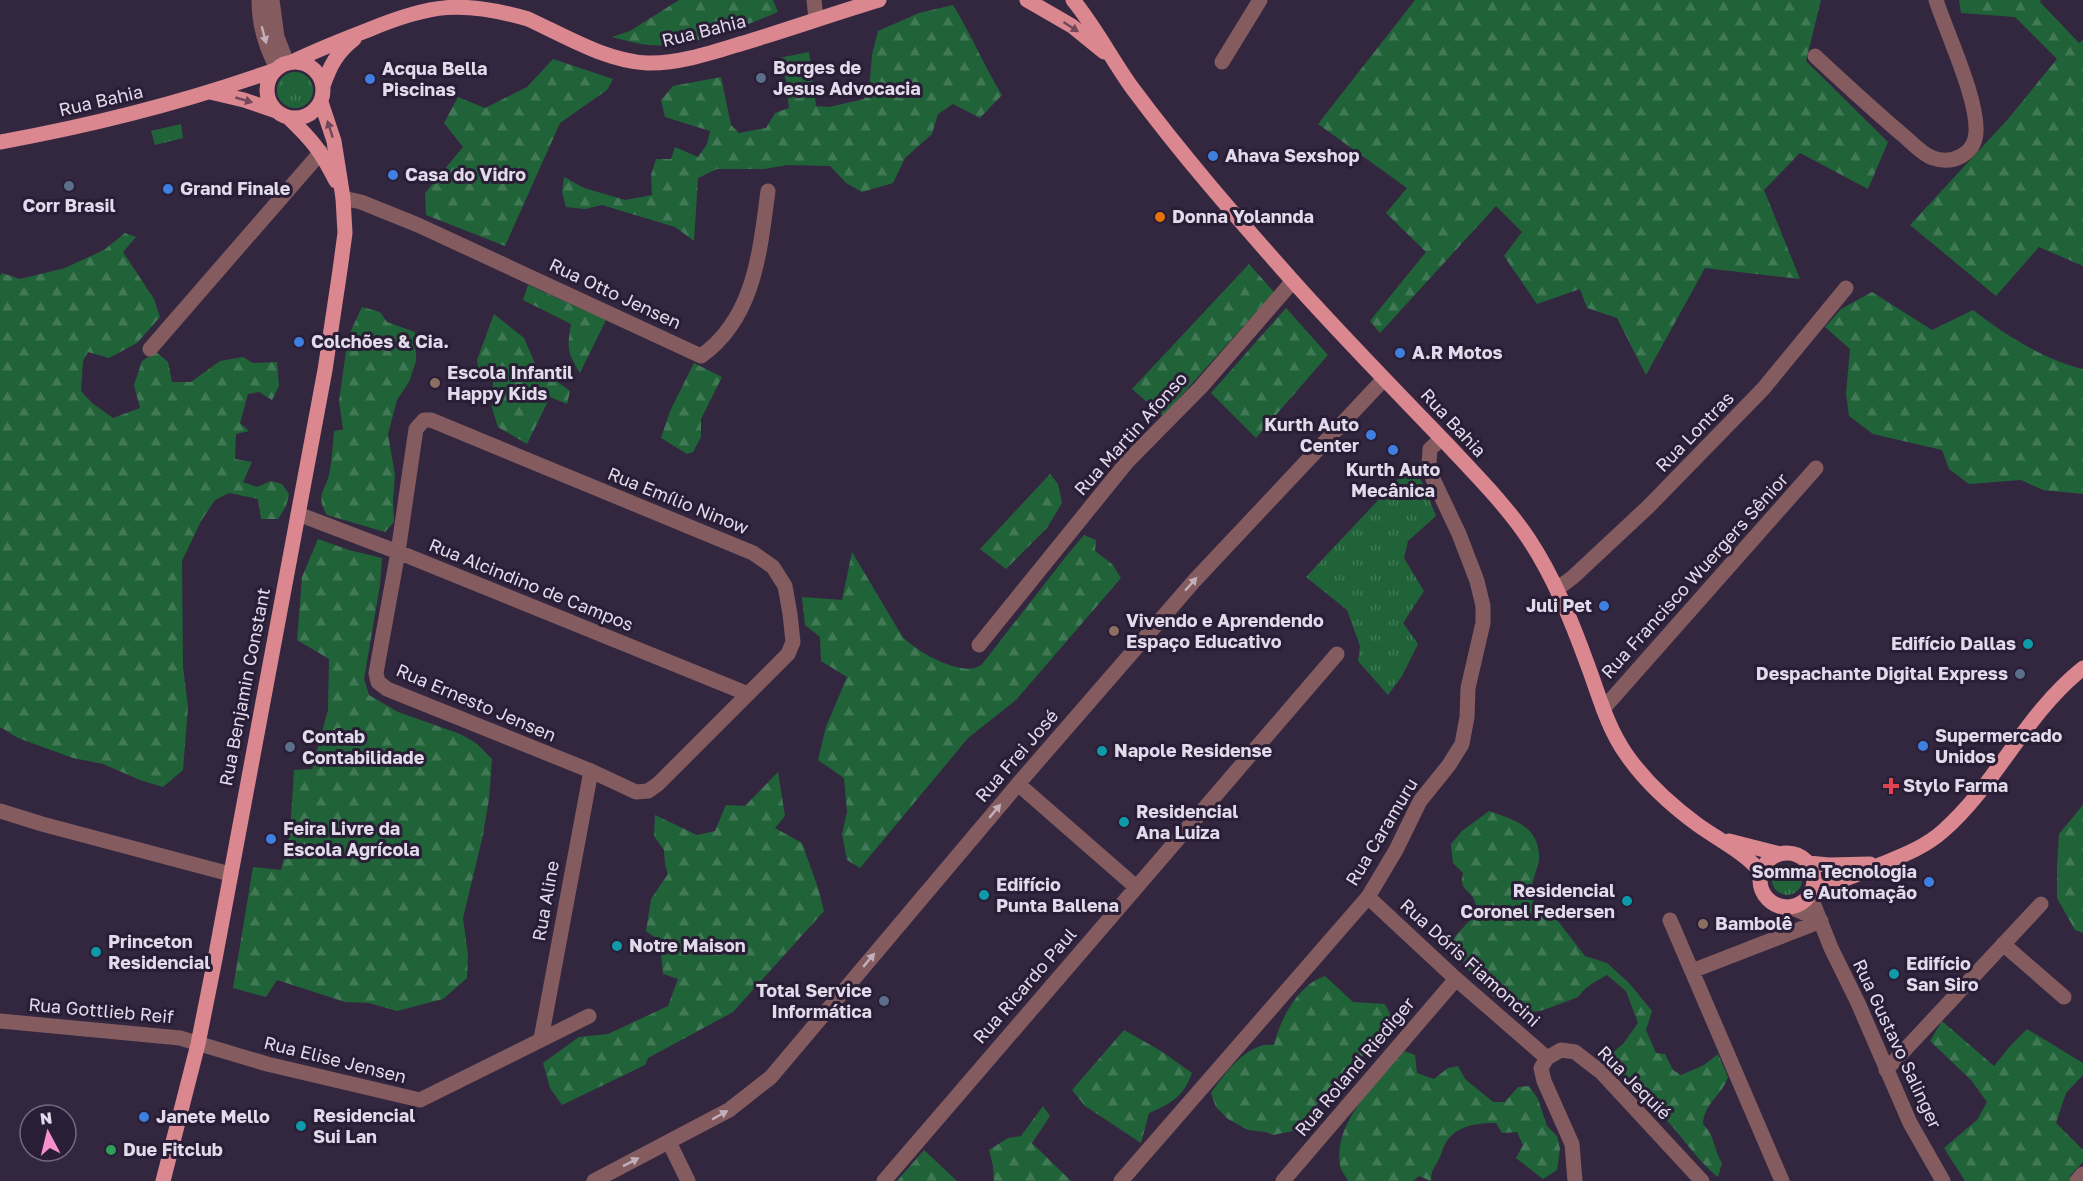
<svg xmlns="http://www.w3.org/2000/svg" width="2083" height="1181" font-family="'Golos Text',sans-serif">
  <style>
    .grass { fill: url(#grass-tufts) }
    .forest { fill: url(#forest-firs) }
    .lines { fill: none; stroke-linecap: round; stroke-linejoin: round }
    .minor { stroke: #845c60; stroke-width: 15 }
    .major { stroke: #da8790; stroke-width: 15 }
    .oneway { fill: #70485a }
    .oneway2 { fill: #c1afba }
    .service-dot { fill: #5c6f8a; stroke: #291e36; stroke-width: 2 }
    .shop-dot { fill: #3f7fe0; stroke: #291e36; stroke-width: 2 }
    .food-dot { fill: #e8710a; stroke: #291e36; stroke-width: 2 }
    .education-dot { fill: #8d6e63; stroke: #291e36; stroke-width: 2 }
    .culture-dot { fill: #0f9aa8; stroke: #291e36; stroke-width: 2 }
    .health-dot { fill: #e0444e; stroke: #291e36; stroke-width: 2 }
    .leisure-dot { fill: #2e9e5b; stroke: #291e36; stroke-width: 2 }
    .labels { text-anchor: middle; stroke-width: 6; stroke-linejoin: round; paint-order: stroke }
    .street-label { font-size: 18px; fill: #e2dbeb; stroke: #291e36 }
    .poi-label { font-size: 18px; font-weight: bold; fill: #e2dbeb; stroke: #291e36; text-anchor: start }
  </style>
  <defs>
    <pattern id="grass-tufts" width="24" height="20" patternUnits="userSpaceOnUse" patternTransform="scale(1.5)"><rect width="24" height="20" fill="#216339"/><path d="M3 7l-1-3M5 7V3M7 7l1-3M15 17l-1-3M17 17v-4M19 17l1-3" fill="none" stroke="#417956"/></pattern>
    <pattern id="forest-firs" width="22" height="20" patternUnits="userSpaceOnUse" patternTransform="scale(1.5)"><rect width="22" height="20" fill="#216339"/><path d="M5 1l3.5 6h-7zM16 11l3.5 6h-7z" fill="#417956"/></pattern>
  </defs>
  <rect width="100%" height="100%" fill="#332740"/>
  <!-- grass -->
  <path class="grass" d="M277 90a18 18 0 1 1 36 0a18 18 0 1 1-36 0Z
    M181,124L183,138L155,145L151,131Z
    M1412,464L1422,482L1436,516L1408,541L1404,558L1424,591L1403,623L1418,644L1402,676L1388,695L1358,661L1360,646L1347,610L1306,577Z
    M1772 880a15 15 0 1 1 30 0a15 15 0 1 1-30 0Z"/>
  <!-- forest -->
  <path class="forest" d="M679,0H773L778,12C741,27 689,49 649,45C637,44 624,40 612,37L630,31Z
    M1415,0H1821L1806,61L1888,142L1868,189L1800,153L1764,190L1800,279L1705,268L1646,375L1617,318L1587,308L1580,289L1537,304L1504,256L1522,232L1496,206L1380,333L1370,321L1426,252L1386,213L1407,188L1318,124Z
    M1959,0H2041L2040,2L2079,43L2083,40V266L2039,247L1996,296L1910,225L2008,119L2057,59L2015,17L1961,13Z
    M953,5C971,34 984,66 1002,95L980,118L953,104L938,114L932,134L905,158L893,183L862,192L846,183L830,166L787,165L764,169H717L698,178L694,241L675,227L602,205L585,209L566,207L562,192L564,177L584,188L625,200L652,195L651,175L656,159H671L675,147L698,157L707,144L710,131L665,117L661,100L673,86L721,77L731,125L739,133L766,128L775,113L789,108L786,81L779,58L809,52L816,106L829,107L864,99L869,90L872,55L878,31L919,13Z
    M553,59L613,79L607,90L560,123L505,246L426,215L425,193L463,147L444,123L458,97L485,108L527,87Z
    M125,233L136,237L123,252L154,299L160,317L137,343L109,358L88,352L83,361L81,391L92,403L113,418L140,408L134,385L142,361L156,352L168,362L172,382H191L220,361L243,357L253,363L277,362L279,386L272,400L259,392L248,394L240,423L249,431L236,434L235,459L252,462L243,482L257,487L271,481L282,484L289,494L286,506L278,519H261L258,499L229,493L215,500L201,521L182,561L183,667L188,707L183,770L163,787L140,780L103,764L73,758L18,738L0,727V276L2,273L20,279L65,268L104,250Z
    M1249,264L1274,292L1163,416L1132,389Z
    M528,285L606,320L580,373C567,352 567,348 571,324L523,300Z
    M1872,292L1932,330L1973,310C2004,334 2044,360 2083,369V494L2043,490L2021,480L1969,484L1949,469L1942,450L1873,434L1849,416L1846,393L1850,349L1825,327L1841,309Z
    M362,307L380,312L387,322L415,332L416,361L409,382L397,400L388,434L395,475L393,500L394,522L385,532L327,515C314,494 327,490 330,470C332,457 333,444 334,431L343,430L339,401L348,337Z
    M1286,308L1328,355L1256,438L1211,393Z
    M494,314L524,338L536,366L570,391L567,404L550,397L527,444L498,427L492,408L493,381L480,378L477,360Z
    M694,363L722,377L701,419V437L693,452L687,454L661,438L670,411Z
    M1050,474L1058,484L1062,503L1047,528L1006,569L980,549Z
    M1084,535L1096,540L1095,551L1112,564L1121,578L1016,700L968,738L860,868L847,860L842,834L847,812L844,778L818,760L826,727L847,677L821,661L820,637L805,625L802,597L842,600L852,552L902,636C915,651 955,673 975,668C978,667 981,665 983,663L1068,554Z
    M318,539L349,550L382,558L380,585L364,679L369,695L398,712L460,734L476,743L492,759L489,799L483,835L463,918L468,955L467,978L443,999L397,1011L369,1003L345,1002L277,980L266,997L233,988L253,867L281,870L290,833L294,770L312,769L328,710L329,659L297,640L302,577Z
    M778,772L785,816L775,828L802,843L818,888L824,911L733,1012L648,1058L645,1065L562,1105L550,1088L543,1063L579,1037L608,1034L668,1006L678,979L663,974L660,941L646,931L651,899L668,874L665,865L664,850L654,836L655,815L697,835L715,831L726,805L745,806Z
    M2083,805V933L2075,930L2057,898V866L2059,834Z
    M1489,811C1514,820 1540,826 1539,859C1538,868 1533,877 1532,886C1531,894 1534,903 1535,910L1557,920L1585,956L1607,963L1629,983L1652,1011L1646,1030L1656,1053L1665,1054L1673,1070L1681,1075L1704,1065L1718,1054L1728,1077C1721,1097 1704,1103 1703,1124C1716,1138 1713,1148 1722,1163L1718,1177C1699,1162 1686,1142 1671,1125C1650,1102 1627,1081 1604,1060L1623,1044L1638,1023L1626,991L1607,975C1600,979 1590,984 1584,990C1582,992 1580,995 1578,997C1576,998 1547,1009 1543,1010C1507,1022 1462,971 1452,940L1478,911C1476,906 1475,900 1472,896C1463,886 1460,887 1463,873L1453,863L1451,844L1462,831Z
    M1325,976L1353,1002L1385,1004L1394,1023L1382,1037L1367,1047L1360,1061L1313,1109L1305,1123L1293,1131L1273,1135L1266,1132L1248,1130L1228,1119L1216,1107L1211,1093C1224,1074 1248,1041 1274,1045C1280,1019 1299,984 1325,976Z
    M1942,1021L1994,1066L2011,1045L2027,1029L2083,1063V1075L2066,1093L2056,1123L2083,1150V1162L2070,1176L2074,1181H1965L1944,1148L1977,1120L1987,1102L1971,1080L1930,1041Z
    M1124,1030L1161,1051L1192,1073C1183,1097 1172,1103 1149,1113L1141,1143L1085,1106L1072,1090Z
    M1404,1051L1415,1055L1417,1073L1434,1079L1448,1068L1458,1066L1465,1079L1493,1102H1505L1518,1087L1529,1086L1538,1099L1547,1126L1557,1136L1560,1149L1557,1170L1543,1179L1516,1158L1523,1145L1517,1132L1502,1133L1496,1123C1478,1123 1458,1125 1447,1141C1443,1146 1442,1153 1439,1159C1434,1169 1431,1169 1431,1181L1419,1176L1413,1181H1348C1346,1176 1340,1170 1340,1165C1333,1121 1378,1082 1404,1051Z
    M1043,1106L1050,1116L1032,1143L1071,1181H994L993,1166L989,1150L1008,1138L1021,1136Z
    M924,1150L957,1181H897Z"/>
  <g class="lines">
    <!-- minor -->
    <path class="minor" d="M259,0C259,25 265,46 277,68
      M272,0L277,37L287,63
      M814,0L816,19
      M1815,56C1844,83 1873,110 1904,136C1912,143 1923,155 1933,158C1953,165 1975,154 1976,132C1978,99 1947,34 1936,0
      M1222,62L1260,0
      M343,198L361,202L418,225L701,356C755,318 760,250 768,191
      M150,349L321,152
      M424,420H431L753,553L773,567L785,586L790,614L793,642L788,654L658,784L648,791L636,792L591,771L387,689L378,682L376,673L398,552L416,429Z
      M298,514L398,552L748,694
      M1557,589L1573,577L1649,506L1763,389L1846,288
      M979,645L1127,462L1201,387L1293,281
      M1603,709L1816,468
      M1018,784L1136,887
      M0,811L42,824L230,874
      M1810,895L1831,948L1858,1003L1910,1123L1943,1181
      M1368,897L1456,979L1547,1058
      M1791,907L1821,921
      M1670,920L1782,1181
      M1780,937L1785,916L1783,907
      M2003,944L2064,997
      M1692,971L1821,921
      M0,1021L180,1038L267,1064L420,1100L589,1016
      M541,1039L591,771
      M1886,1070L2041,904
      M669,1142L688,1181
      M594,1181L729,1110L771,1077L1018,784L1195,580L1384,379
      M884,1181L1337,654
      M1121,1181L1368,897L1396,850L1420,801L1449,765L1462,744L1467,717L1468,688L1483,623V606L1477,581L1459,534L1433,479L1429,464L1430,449L1441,439
      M1283,1181L1456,979
      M1575,1181L1572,1144L1544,1081L1541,1068L1547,1058L1561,1050L1575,1052L1601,1072L1702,1181
      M2077,1181L2083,1174"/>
    <!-- major -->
    <path class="major" d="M1027,0L1072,26L1104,52
      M1073,0C1096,28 1112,60 1133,89C1182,155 1237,218 1292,280C1342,336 1395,390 1447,444C1475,474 1505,504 1528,538C1554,577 1572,622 1588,666C1599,695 1607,727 1626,754C1644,780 1672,806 1698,825C1719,840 1744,852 1761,872
      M267 90a28 28 0 1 1 56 0a28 28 0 1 1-56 0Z
      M292,62C317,50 342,40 368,30C430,4 462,0 528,19C565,36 606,61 647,63C678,64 711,53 740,44C787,30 832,14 879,0
      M323,86C330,66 337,52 354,39
      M210,92L244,100L276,111
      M289,118C313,141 321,151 336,181
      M0,142C94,125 185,102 275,70
      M1729,841L1780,854
      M1760 880a27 27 0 1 1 54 0a27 27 0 1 1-54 0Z
      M1808,863L1829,865L1870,864
      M1813,889C1837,883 1859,874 1882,864C1904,855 1925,847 1943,831C1997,784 2024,715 2083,668
      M163,1181L198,1044L215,959L325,370L340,270L345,233L343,198L334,141L321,102"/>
  </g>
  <!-- one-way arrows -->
  <defs><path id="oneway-solid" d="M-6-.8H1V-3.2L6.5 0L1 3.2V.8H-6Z" transform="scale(1.5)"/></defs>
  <g class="oneway">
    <use href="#oneway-solid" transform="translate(1071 27) rotate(33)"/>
    <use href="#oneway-solid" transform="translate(244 100) rotate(16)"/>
    <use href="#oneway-solid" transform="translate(330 129) rotate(-108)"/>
  </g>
  <g class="oneway2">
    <use href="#oneway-solid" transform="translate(264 35) rotate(75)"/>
    <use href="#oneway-solid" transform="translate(1191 584) rotate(-49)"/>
    <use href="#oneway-solid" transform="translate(995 811) rotate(-50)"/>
    <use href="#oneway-solid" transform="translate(869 960) rotate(-50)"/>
    <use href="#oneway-solid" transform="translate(720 1115) rotate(-29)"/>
    <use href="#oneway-solid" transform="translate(631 1162) rotate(-27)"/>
  </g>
  <!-- markers -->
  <g class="service-dot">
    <circle cx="761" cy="78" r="6"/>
    <circle cx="69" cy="186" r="6"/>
    <circle cx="2020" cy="674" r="6"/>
    <circle cx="290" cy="747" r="6"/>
    <circle cx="884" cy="1001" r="6"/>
  </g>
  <g class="shop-dot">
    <circle cx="370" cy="79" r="6"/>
    <circle cx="1213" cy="156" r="6"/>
    <circle cx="393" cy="175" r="6"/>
    <circle cx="168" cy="189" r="6"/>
    <circle cx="299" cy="342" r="6"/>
    <circle cx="1400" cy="353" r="6"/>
    <circle cx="1371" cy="435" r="6"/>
    <circle cx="1393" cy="450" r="6"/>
    <circle cx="1604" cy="606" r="6"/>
    <circle cx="1923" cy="746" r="6"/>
    <circle cx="271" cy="839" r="6"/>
    <circle cx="1929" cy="882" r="6"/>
    <circle cx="144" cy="1117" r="6"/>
  </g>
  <circle class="food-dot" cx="1160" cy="217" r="6"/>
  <g class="education-dot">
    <circle cx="435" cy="383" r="6"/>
    <circle cx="1114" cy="631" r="6"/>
    <circle cx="1703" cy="924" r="6"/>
  </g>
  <g class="culture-dot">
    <circle cx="2028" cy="644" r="6"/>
    <circle cx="1102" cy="751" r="6"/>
    <circle cx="1124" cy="822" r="6"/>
    <circle cx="984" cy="895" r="6"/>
    <circle cx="1627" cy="901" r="6"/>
    <circle cx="617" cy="946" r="6"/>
    <circle cx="96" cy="952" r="6"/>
    <circle cx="1894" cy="974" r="6"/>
    <circle cx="301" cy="1126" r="6"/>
  </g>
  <path class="health-dot" d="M1888 777h6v6h6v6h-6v6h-6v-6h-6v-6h6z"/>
  <circle class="leisure-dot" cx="111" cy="1150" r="6"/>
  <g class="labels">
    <!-- street labels -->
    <g class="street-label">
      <text transform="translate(704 31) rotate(-14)" y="6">Rua Bahia</text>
      <text transform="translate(101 101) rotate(-13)" y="6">Rua Bahia</text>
      <text transform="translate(615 294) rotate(25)" y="6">Rua Otto Jensen</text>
      <text transform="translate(1453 423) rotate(47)" y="6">Rua Bahia</text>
      <text transform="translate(1695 432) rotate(-46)" y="6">Rua Lontras</text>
      <text transform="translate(1131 434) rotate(-48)" y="6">Rua Martin Afonso</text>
      <text transform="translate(678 501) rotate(22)" y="6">Rua Emílio Ninow</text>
      <text transform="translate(1695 576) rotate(-48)" y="6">Rua Francisco Wuergers Sênior</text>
      <text transform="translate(531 585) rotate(22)" y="6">Rua Alcindino de Campos</text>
      <text transform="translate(245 687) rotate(-79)" y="6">Rua Benjamin Constant</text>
      <text transform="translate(476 703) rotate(23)" y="6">Rua Ernesto Jensen</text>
      <text transform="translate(1017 756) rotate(-49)" y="6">Rua Frei José</text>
      <text transform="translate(1382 832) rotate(-59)" y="6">Rua Caramuru</text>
      <text transform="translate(546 901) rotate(-80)" y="6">Rua Aline</text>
      <text transform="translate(1470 963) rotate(42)" y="6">Rua Dóris Fiamoncini</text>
      <text transform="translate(1025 986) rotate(-49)" y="6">Rua Ricardo Paul</text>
      <text transform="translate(101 1011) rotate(5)" y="6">Rua Gottlieb Reif</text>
      <text transform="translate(1897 1044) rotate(65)" y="6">Rua Gustavo Salinger</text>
      <text transform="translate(335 1060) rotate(14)" y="6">Rua Elise Jensen</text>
      <text transform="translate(1355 1067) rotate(-50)" y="6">Rua Roland Riediger</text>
      <text transform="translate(1634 1083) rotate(45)" y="6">Rua Jequié</text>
    </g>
    <!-- poi labels -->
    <g class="poi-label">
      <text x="773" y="74">Borges de<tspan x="773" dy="21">Jesus Advocacia</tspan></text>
      <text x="382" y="75">Acqua Bella<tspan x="382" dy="21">Piscinas</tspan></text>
      <text x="1225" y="162">Ahava Sexshop</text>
      <text x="405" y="181">Casa do Vidro</text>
      <text x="180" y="195">Grand Finale</text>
      <text x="69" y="212" text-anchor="middle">Corr Brasil</text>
      <text x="1172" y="223">Donna Yolannda</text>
      <text x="311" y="348">Colchões &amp; Cia.</text>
      <text x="1412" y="359">A.R Motos</text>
      <text x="447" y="379">Escola Infantil<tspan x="447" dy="21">Happy Kids</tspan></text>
      <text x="1359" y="431" text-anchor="end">Kurth Auto<tspan x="1359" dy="21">Center</tspan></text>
      <text x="1393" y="476" text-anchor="middle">Kurth Auto<tspan x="1393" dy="21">Mecânica</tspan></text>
      <text x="1592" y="612" text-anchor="end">Juli Pet</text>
      <text x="1126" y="627">Vivendo e Aprendendo<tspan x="1126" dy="21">Espaço Educativo</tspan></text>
      <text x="2016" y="650" text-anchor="end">Edifício Dallas</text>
      <text x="2008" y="680" text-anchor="end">Despachante Digital Express</text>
      <text x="1935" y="742">Supermercado<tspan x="1935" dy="21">Unidos</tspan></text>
      <text x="302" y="743">Contab<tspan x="302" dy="21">Contabilidade</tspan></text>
      <text x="1114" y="757">Napole Residense</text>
      <text x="1903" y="792">Stylo Farma</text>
      <text x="1136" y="818">Residencial<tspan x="1136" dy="21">Ana Luiza</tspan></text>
      <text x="283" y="835">Feira Livre da<tspan x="283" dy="21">Escola Agrícola</tspan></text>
      <text x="1917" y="878" text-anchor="end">Somma Tecnologia<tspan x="1917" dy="21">e Automação</tspan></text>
      <text x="996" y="891">Edifício<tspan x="996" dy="21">Punta Ballena</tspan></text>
      <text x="1615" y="897" text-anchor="end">Residencial<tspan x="1615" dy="21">Coronel Federsen</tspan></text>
      <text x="1715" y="930">Bambolê</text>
      <text x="108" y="948">Princeton<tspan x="108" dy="21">Residencial</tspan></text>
      <text x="629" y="952">Notre Maison</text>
      <text x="1906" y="970">Edifício<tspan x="1906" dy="21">San Siro</tspan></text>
      <text x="872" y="997" text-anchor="end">Total Service<tspan x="872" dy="21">Informática</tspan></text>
      <text x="313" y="1122">Residencial<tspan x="313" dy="21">Sui Lan</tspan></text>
      <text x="156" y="1123">Janete Mello</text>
      <text x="123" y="1156">Due Fitclub</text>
    </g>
  </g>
  <!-- north arrow -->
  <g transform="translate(48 1133) rotate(353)"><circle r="28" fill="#291e36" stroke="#736a7e" stroke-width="1.5"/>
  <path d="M0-4.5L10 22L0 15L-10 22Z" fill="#f790cd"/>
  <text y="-9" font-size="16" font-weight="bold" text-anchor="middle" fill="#e2dbeb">N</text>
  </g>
</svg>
